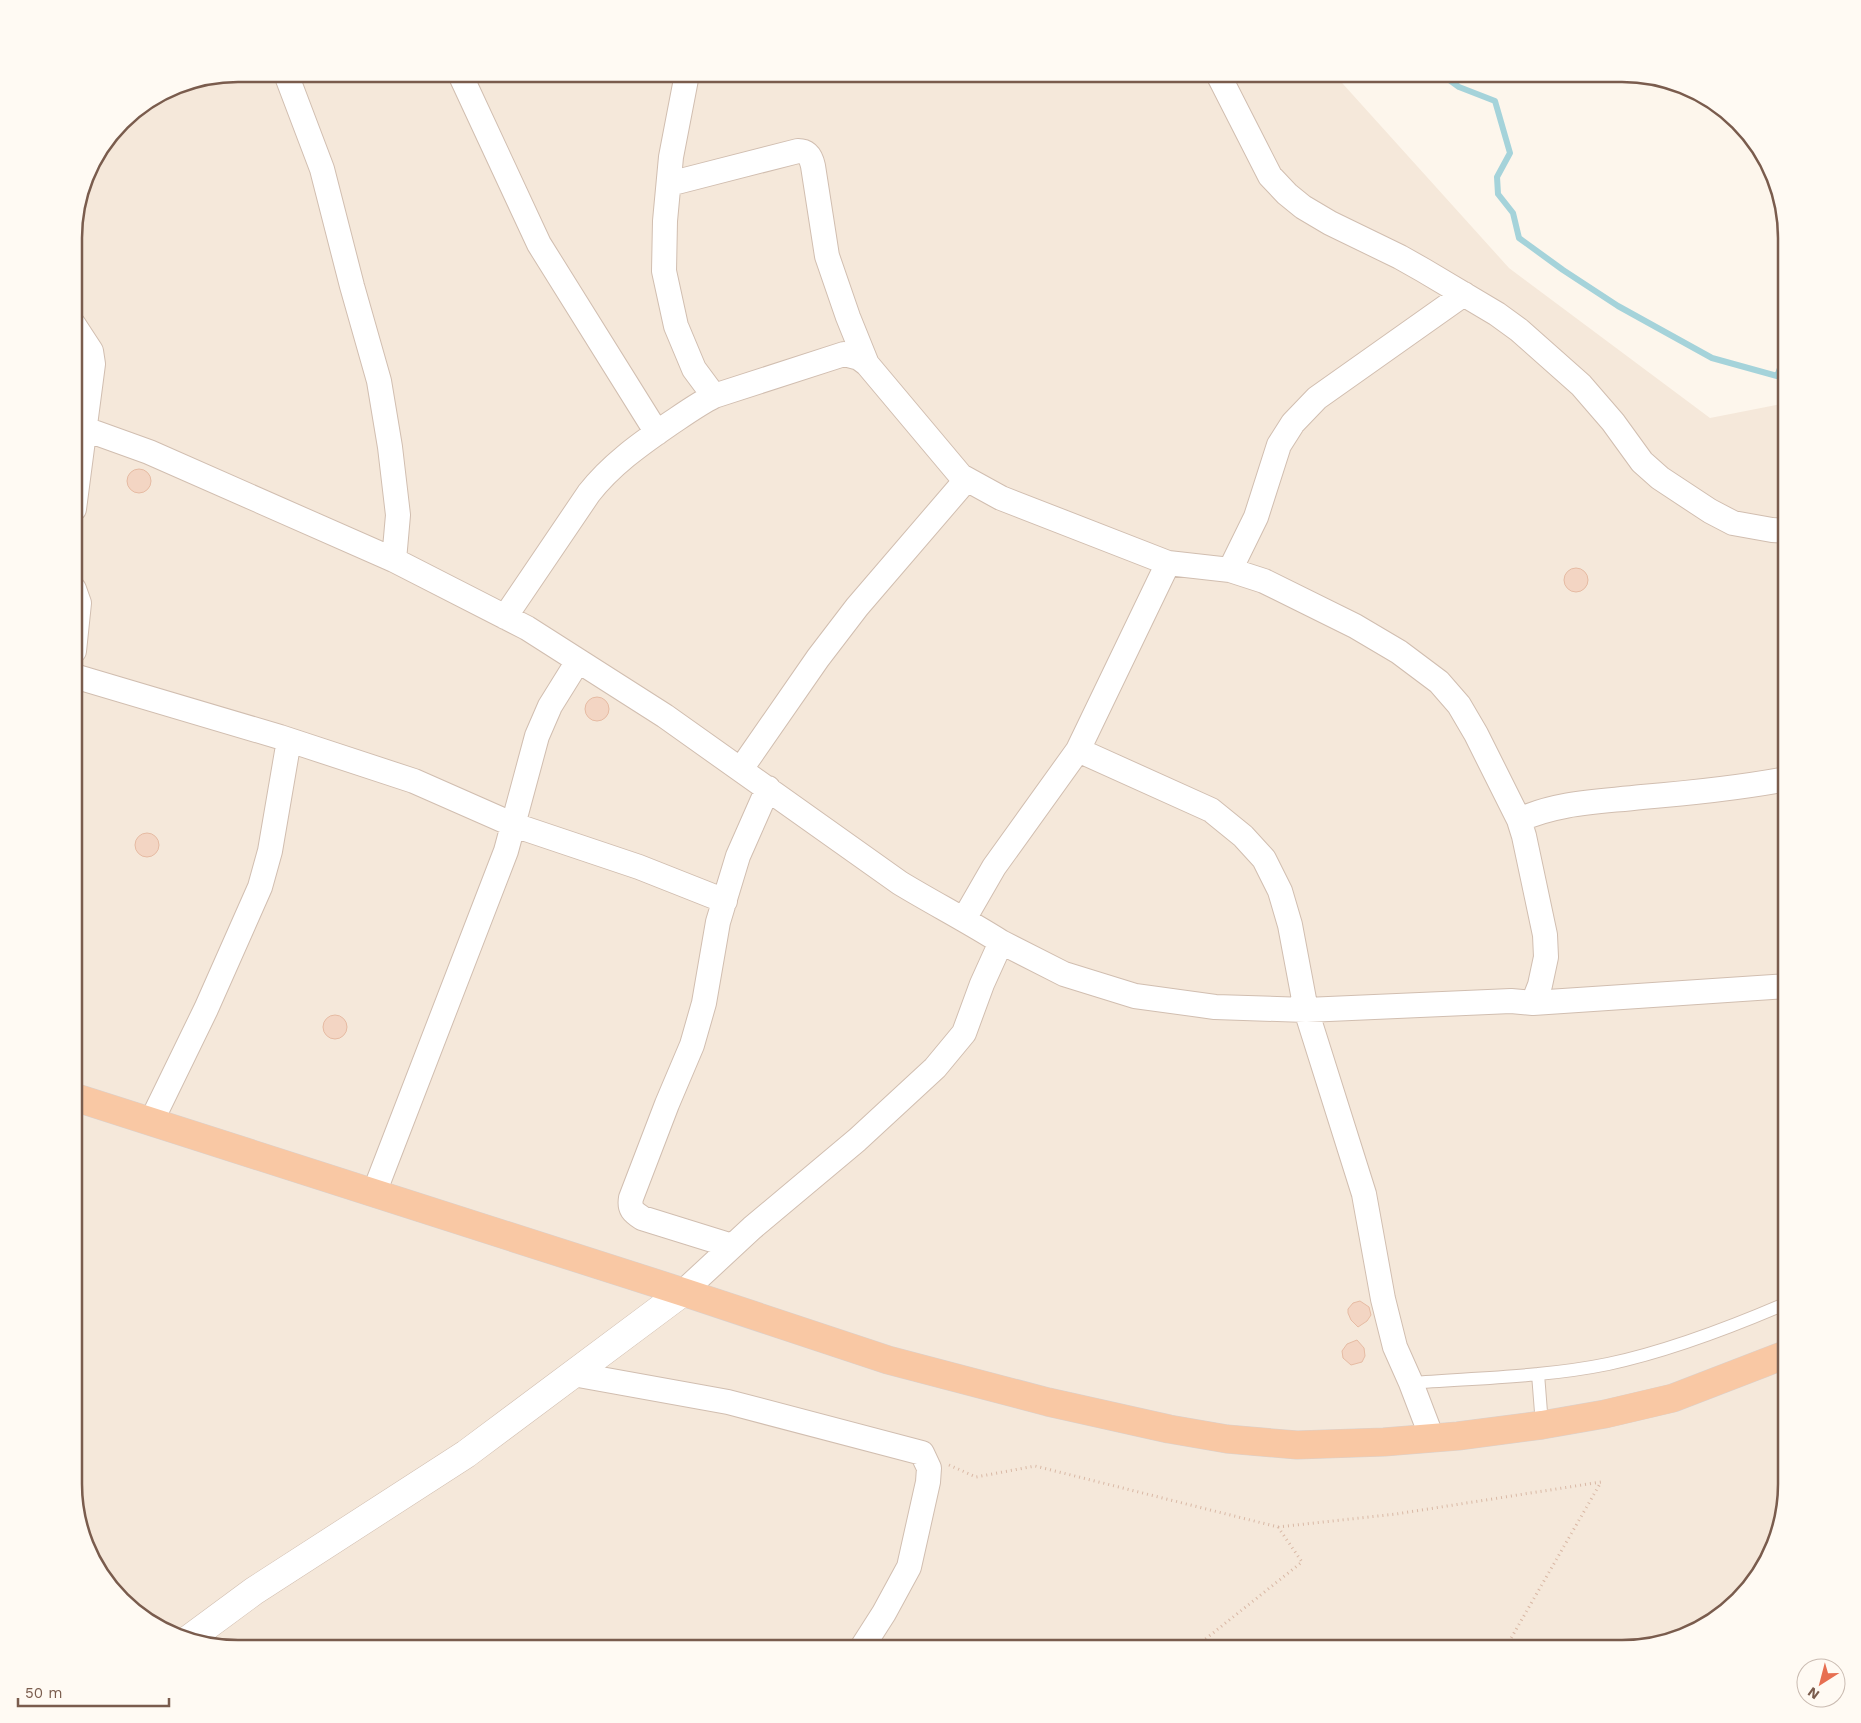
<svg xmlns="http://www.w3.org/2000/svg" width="1861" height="1723" font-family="'Work Sans',sans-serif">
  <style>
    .residential { fill: #f5e8da }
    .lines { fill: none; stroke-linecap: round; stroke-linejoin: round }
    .stream { stroke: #a5d3da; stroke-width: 6 }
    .building { fill: #f3d5c3; stroke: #e6bba3 }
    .service-casing { stroke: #d1beb0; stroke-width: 14 }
    .minor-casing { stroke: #d1beb0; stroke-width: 26 }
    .tertiary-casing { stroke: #d1beb0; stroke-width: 29 }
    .trunk-casing { stroke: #dad1cd; stroke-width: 29 }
    .path { stroke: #d9b8a5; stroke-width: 3; stroke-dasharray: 1 4; stroke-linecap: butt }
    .service { stroke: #fff; stroke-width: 12 }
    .minor { stroke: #fff; stroke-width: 24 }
    .tertiary { stroke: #fff; stroke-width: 28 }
    .trunk { stroke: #f9c8a4; stroke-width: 28 }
    .rim { fill: none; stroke: #7a5c4d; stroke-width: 2.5 }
  </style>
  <rect width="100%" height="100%" fill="#fdf6ec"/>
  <!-- residential -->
  <path class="residential" d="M238,74H1334L1509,268L1710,418L1787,403V1485L1775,1548L1739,1601L1686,1637L1623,1649H238L175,1637L122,1601L86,1548L74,1495V227L91,165L130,115L176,86Z"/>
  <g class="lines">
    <!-- stream -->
    <path class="stream" d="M1441,74L1459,87L1495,101L1510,153L1497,177L1498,194L1513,213L1519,238L1563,270L1618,306L1712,358L1777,376L1786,353L1787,337"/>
  </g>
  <!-- building -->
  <path class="building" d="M127 481a12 12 0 1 1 24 0a12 12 0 1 1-24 0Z
    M1564 580a12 12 0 1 1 24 0a12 12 0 1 1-24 0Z
    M585 709a12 12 0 1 1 24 0a12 12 0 1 1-24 0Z
    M135 845a12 12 0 1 1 24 0a12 12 0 1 1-24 0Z
    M323 1027a12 12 0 1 1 24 0a12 12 0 1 1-24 0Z
    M1360,1301L1369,1307L1371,1315L1367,1321L1358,1327L1351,1320L1348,1313V1309L1353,1303Z
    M1357,1340L1364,1348L1365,1356L1362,1362L1351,1365L1343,1358L1342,1351L1347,1344Z"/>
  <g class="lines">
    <defs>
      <path id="service" d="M1538,1374L1542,1425
        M1411,1383C1475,1378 1545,1377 1608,1364C1669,1351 1729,1328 1787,1303"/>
      <path id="minor" d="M286,74L322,169L352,286L379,381L390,447L398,515L394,560
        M460,74L539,244L657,433
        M687,74L671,157L665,221L664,271L676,326L694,369L714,396
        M1218,74L1270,176L1287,194L1303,207L1330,223L1400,257L1423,270L1497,314L1519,330L1581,385L1613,422L1642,462L1660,478L1710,511L1733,523L1772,530L1787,531
        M669,184L798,151C808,151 811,157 813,166L827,256L848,317L867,364
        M74,425L149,452L394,560L527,628L665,716L900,883C933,903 968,921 1001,942L982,984L964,1033L935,1068L857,1140L752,1228L683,1292
        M74,509L93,364L91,351L74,325
        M1230,570L1256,517L1279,445L1293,423L1317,398L1464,294
        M505,617L589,493C611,465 639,445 668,425C683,415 698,404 714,396L844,354L859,358L867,364L961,476L1001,498L1168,563L1230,570L1264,581L1355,626L1399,652L1439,682L1459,705L1476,734L1519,820
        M74,651L79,603L74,589
        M74,676L280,737L414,781L514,825L639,867L725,901
        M1078,750L1211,810L1243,836L1264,859L1280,891L1290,925L1306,1010L1364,1194L1383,1299L1395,1347L1411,1383L1432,1438
        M741,769L818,658L857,607L966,480
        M964,919L994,867L1078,750L1168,563
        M1001,942L1064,974L1135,996L1215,1007L1306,1010L1511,1001L1533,1003L1540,985L1546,957L1545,935L1524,836L1519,820C1559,802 1599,802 1642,797C1691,793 1739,788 1787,779
        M1533,1003L1787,986
        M151,1122L206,1009L260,887L270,851L289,740
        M374,1193L506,851L537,736L550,706L578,661
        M732,1246L642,1218C633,1212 629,1209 631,1198L667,1104L692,1045L704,1003L718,922L738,856L768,788
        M573,1374L728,1402L922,1453L929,1468L928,1482L909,1567L884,1613L861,1649"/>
      <path id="tertiary" d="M189,1639L254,1591L466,1454L683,1292"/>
      <path id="trunk" d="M74,1097L683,1292L888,1360L1048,1402L1169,1429L1227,1439L1297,1445L1384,1442L1458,1436L1542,1425L1605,1414L1673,1398L1787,1354"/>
    </defs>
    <!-- service casing -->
    <use href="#service" class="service-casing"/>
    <!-- minor casing -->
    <use href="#minor" class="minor-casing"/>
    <!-- tertiary casing -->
    <use href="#tertiary" class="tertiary-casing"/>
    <!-- trunk casing -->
    <use href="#trunk" class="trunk-casing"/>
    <!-- path -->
    <path class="path" d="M949,1465L976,1477L1035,1466L1278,1527L1302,1562L1193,1649
      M1278,1527L1396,1514L1601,1482L1510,1640L1502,1649"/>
    <!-- service -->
    <use href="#service" class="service"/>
    <!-- minor -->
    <use href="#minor" class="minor"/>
    <!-- tertiary -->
    <use href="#tertiary" class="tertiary"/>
    <!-- trunk -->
    <use href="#trunk" class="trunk"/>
  </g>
  <!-- crop -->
  <path d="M0 0H1861V1723H0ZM238 82H1622A156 156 0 0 1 1778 238V1484A156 156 0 0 1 1622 1640H238A156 156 0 0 1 82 1484V238A156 156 0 0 1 238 82Z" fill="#fffaf3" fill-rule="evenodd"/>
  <path class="rim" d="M238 82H1622A156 156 0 0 1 1778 238V1484A156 156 0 0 1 1622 1640H238A156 156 0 0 1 82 1484V238A156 156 0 0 1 238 82Z"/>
  <!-- north arrow -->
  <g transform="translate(1821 1683) rotate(216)"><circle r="24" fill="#fffaf3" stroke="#cabbb1"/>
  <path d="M0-4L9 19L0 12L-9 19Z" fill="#e76f51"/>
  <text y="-8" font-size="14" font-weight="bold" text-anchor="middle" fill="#7a5c4d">N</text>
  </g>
  <!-- scale -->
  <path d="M18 1698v8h151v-8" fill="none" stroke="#7a5c4d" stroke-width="2.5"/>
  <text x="25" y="1698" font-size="15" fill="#7a5c4d" stroke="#fffaf3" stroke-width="4" paint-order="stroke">50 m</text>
</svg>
